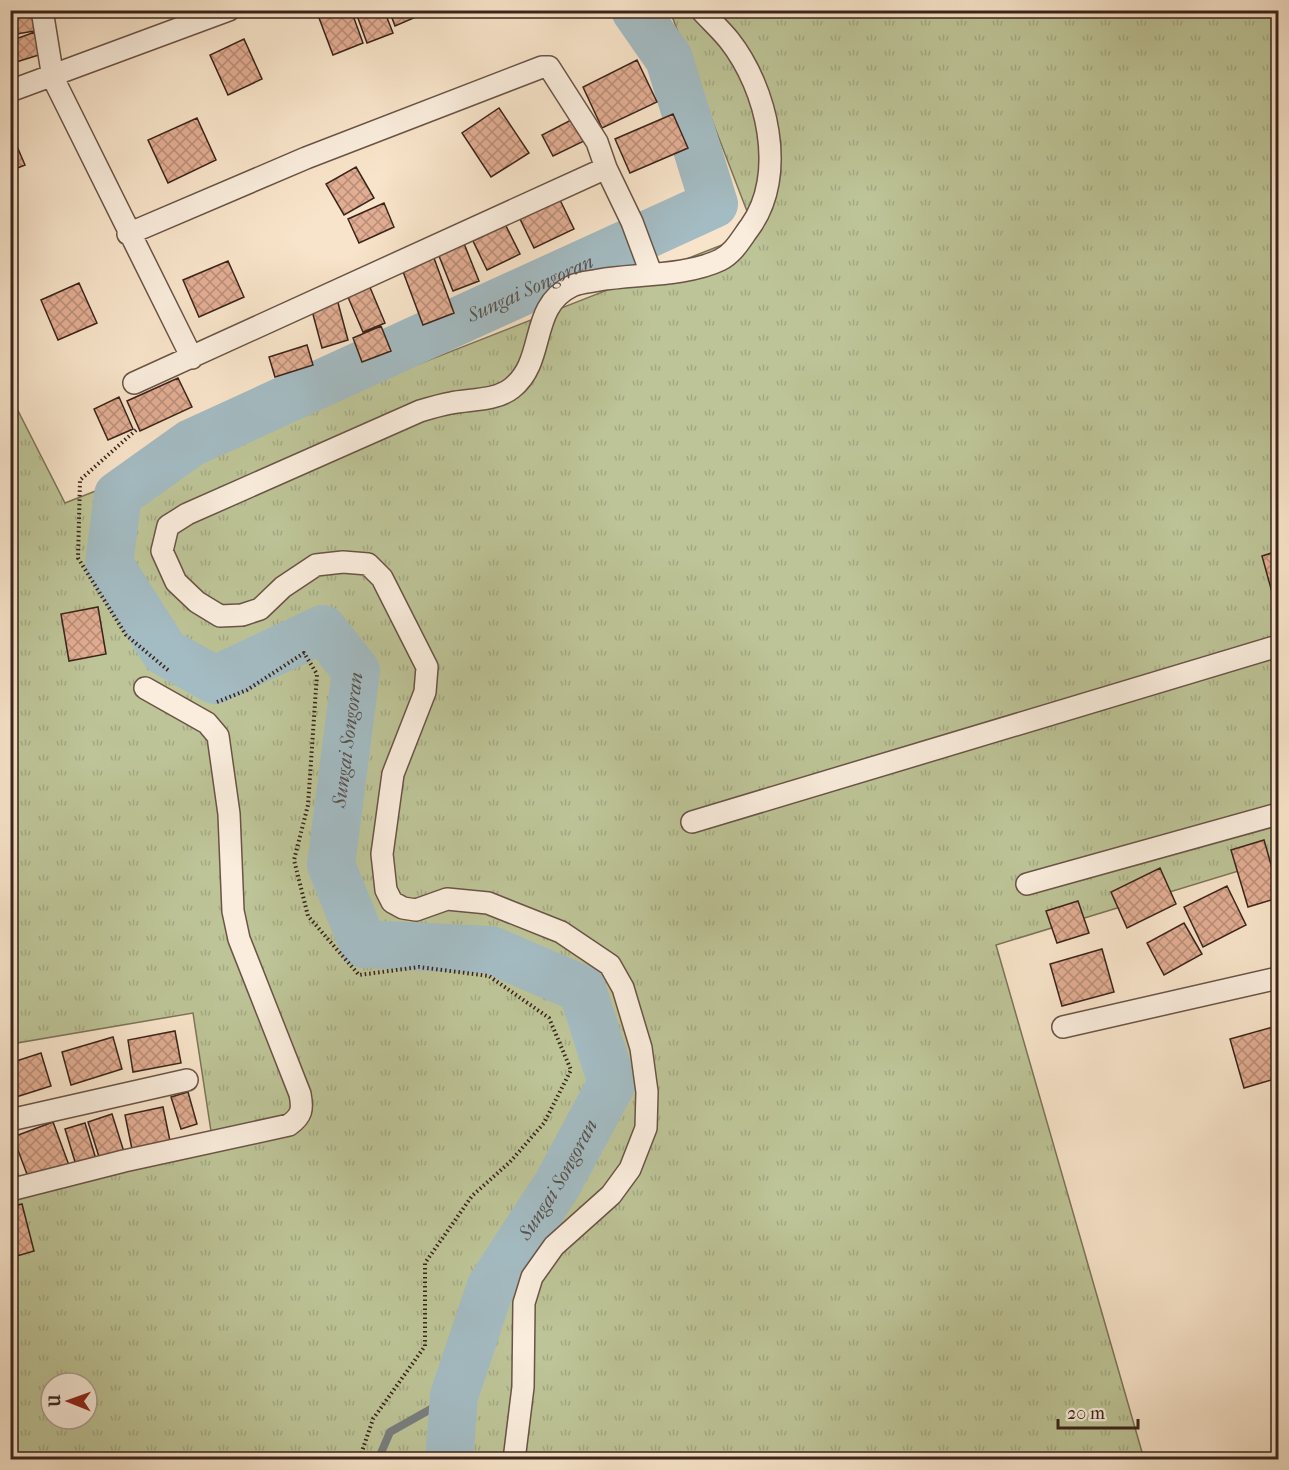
<svg xmlns="http://www.w3.org/2000/svg" width="1289" height="1470" font-family="'IM FELL French Canon',serif">
  <style>
    .grass { fill: url(#grass-tufts); stroke: #7c7458; stroke-width: 1.5; fill-rule: evenodd }
    .lines { fill: none; stroke-linecap: round; stroke-linejoin: round }
    .stream { stroke: #797f7f; stroke-width: 8 }
    .river { stroke: #a3bbc2; stroke-width: 48 }
    .building { fill: url(#building-cross-hatch); stroke: #3a241a; stroke-width: 1.5 }
    .street-casing { stroke: #6a5446; stroke-width: 24 }
    .path { stroke: #3a241a; stroke-width: 4; stroke-dasharray: 1.5 3; stroke-linecap: butt }
    .street { stroke: #faeddd; stroke-width: 21 }
    .labels { text-anchor: middle; stroke-width: 5; stroke-linejoin: round; paint-order: stroke }
    .water-label { font-size: 20px; font-style: italic; fill: #5a514c; stroke: #faeddd }
  </style>
  <defs>
    <pattern id="grass-tufts" width="24" height="20" patternUnits="userSpaceOnUse" patternTransform="scale(1.5)"><rect width="24" height="20" fill="#bdc497"/><path d="M3 7l-1-3M5 7V3M7 7l1-3M15 17l-1-3M17 17v-4M19 17l1-3" fill="none" stroke="#a3a882"/></pattern>
    <pattern id="building-cross-hatch" width="8" height="8" patternUnits="userSpaceOnUse" patternTransform="scale(1.5)"><rect width="8" height="8" fill="#e2ad93"/><path d="M0 0l8 8M0 8l8-8" fill="none" stroke="#b88d77"/></pattern>
  </defs>
  <rect width="100%" height="100%" fill="#f8e4ca"/>
  <filter id="stains"><feTurbulence type="fractalNoise" baseFrequency=".00333" numOctaves="4"/><feColorMatrix values="0 0 0 0 .2 0 0 0 0 .09 0 0 0 0 .02 0 0 0 .5 -.17"/></filter>
  <radialGradient id="worn" r=".72"><stop offset=".6" stop-color="#630" stop-opacity="0"/><stop offset="1" stop-color="#630" stop-opacity=".3"/></radialGradient>
  <!-- grass -->
  <path class="grass" d="M670,11H1278V859L996,945L1144,1459L491,1460L490,1457L488,1460L11,1459V1199L212,1138L193,1013L11,1044L10,395L65,503L755,232ZM51,1383H87V1419H51Z"/>
  <g class="lines">
    <!-- stream -->
    <path class="stream" d="M378,1460L390,1432L454,1396"/>
    <!-- river -->
    <path class="river" id="s1" d="M449,1460L454,1396L491,1286L557,1185L612,1083L582,989L491,950L363,944L331,865L356,671L323,629L215,680L165,652L109,564L118,495L191,443L714,204L669,59L635,10"/>
  </g>
  <!-- building -->
  <path class="building" d="M10,10H32L35,31L10,35Z
    M316,10H351L363,43L333,55Z
    M355,10H384L393,33L367,43Z
    M389,10H432L395,26Z
    M35,32L42,54L10,64V41Z
    M244,39L262,79L228,95L210,55Z
    M637,60L657,102L602,128L583,87Z
    M499,108L529,153L491,177L462,133Z
    M673,114L688,148L630,173L615,139Z
    M197,118L216,160L168,183L148,140Z
    M573,119L584,141L553,156L542,135Z
    M10,130L25,165L10,171Z
    M356,167L374,198L344,215L326,184Z
    M560,200L574,229L534,248L520,219Z
    M384,203L394,227L359,243L348,219Z
    M505,224L520,254L487,270L473,241Z
    M463,241L479,281L453,291L437,251Z
    M434,258L454,313L423,325L402,269Z
    M228,261L244,297L199,317L183,280Z
    M79,283L97,323L58,340L41,300Z
    M369,285L385,323L363,332L347,295Z
    M337,299L348,340L322,348L311,307Z
    M381,326L391,351L362,362L353,338Z
    M307,345L313,365L275,377L269,357Z
    M178,378L192,407L140,431L127,401Z
    M119,397L133,429L108,440L94,409Z
    M1278,551V614L1262,556Z
    M98,607L106,654L69,661L61,614Z
    M1264,840L1278,889V898L1248,907L1231,850Z
    M1160,868L1176,904L1127,928L1111,892Z
    M1227,886L1246,925L1203,947L1184,907Z
    M1078,901L1089,933L1057,943L1046,911Z
    M1184,923L1202,954L1164,975L1147,943Z
    M1102,949L1114,992L1062,1006L1050,964Z
    M1273,1027L1278,1047V1078L1244,1088L1230,1039Z
    M175,1031L181,1063L133,1072L128,1040Z
    M113,1037L122,1069L71,1085L62,1052Z
    M41,1053L51,1086L16,1097L10,1080V1063Z
    M188,1092L197,1124L181,1129L171,1097Z
    M163,1107L170,1141L132,1149L125,1115Z
    M112,1114L124,1152L100,1160L88,1122Z
    M53,1122L70,1168L30,1182L13,1137Z
    M85,1123L96,1159L76,1165L65,1129Z
    M10,1151L21,1183L10,1187Z
    M22,1204L34,1251L10,1258V1207Z"/>
  <g class="lines">
    <defs>
      <path id="street" d="M42,10L53,78L192,358
        M10,91L229,10
        M606,168L632,222L651,273
        M128,234L306,158L542,67H549L597,142L606,168L134,383
        M692,822L1278,646
        M1027,884L1278,814
        M1063,1027L1278,978
        M10,1120L187,1080
        M10,1190L124,1161L289,1125C302,1116 303,1109 300,1094L239,939L233,911L229,814L218,736L207,723L145,688
        M514,1460L523,1387L524,1303L532,1277L554,1246L611,1195L630,1169L646,1128L647,1092L641,1048L623,988L610,965L561,932L488,903L447,899L416,910L403,908L392,902L386,890L382,854L393,774L425,692L427,667L382,578L368,564L343,562L316,565L283,587L260,609L242,615L220,616L197,602L176,582L162,551L168,526L187,514L420,411C430,408 440,405 451,403C470,399 496,401 512,388C547,360 528,307 572,286C580,282 590,282 599,280C635,274 687,276 720,260C734,253 741,239 750,227C788,175 767,88 729,40C721,30 710,20 701,10"/>
    </defs>
    <!-- street casing -->
    <use href="#street" class="street-casing"/>
    <!-- path -->
    <path class="path" d="M136,430L80,480L78,558L126,635L169,671
      M217,702L247,690L304,653L317,674L308,805L294,860L308,916L359,975L419,967L489,976L549,1018L571,1070L544,1123L510,1162L472,1196L425,1263V1346L373,1419L359,1460"/>
    <!-- street -->
    <use href="#street" class="street"/>
  </g>
  <g class="labels">
    <!-- water labels -->
    <g class="water-label">
      <text dy="7" stroke="none"><textPath href="#s1" startOffset="1890">Sungai Songoran</textPath></text>
      <text dy="7" stroke="none"><textPath href="#s1" startOffset="954">Sungai Songoran</textPath></text>
      <text dy="7" stroke="none"><textPath href="#s1" startOffset="306">Sungai Songoran</textPath></text>
    </g>
  </g>
  <!-- margin -->
  <rect width="1289" height="1470" fill="none" stroke="#f8e4ca" stroke-width="36"/>
  <rect x="12" y="12" width="1265" height="1446" fill="none" stroke="#3a241a" stroke-width="3"/>
  <rect x="18" y="18" width="1253" height="1434" fill="none" stroke="#3a241a" stroke-width="1.5"/>
  <!-- north arrow -->
  <g transform="translate(69 1401) rotate(271)"><circle r="28" fill="#faeddd" stroke="#ad9d8f" stroke-width="1.5"/>
  <path d="M0-4.5L10 22L0 15L-10 22Z" fill="#8f2418"/>
  <text y="-9" font-size="16" font-weight="bold" text-anchor="middle" fill="#3a241a">U</text>
  </g>
  <!-- scale -->
  <path d="M1058 1419v9h80v-9" fill="none" stroke="#3a241a" stroke-width="3"/>
  <text x="1067" y="1419" font-size="18" fill="#3a241a" stroke="#faeddd" stroke-width="4.5" paint-order="stroke">20 m</text>
  <rect width="100%" height="100%" filter="url(#stains)"/>
  <rect width="100%" height="100%" fill="url(#worn)"/>
</svg>
